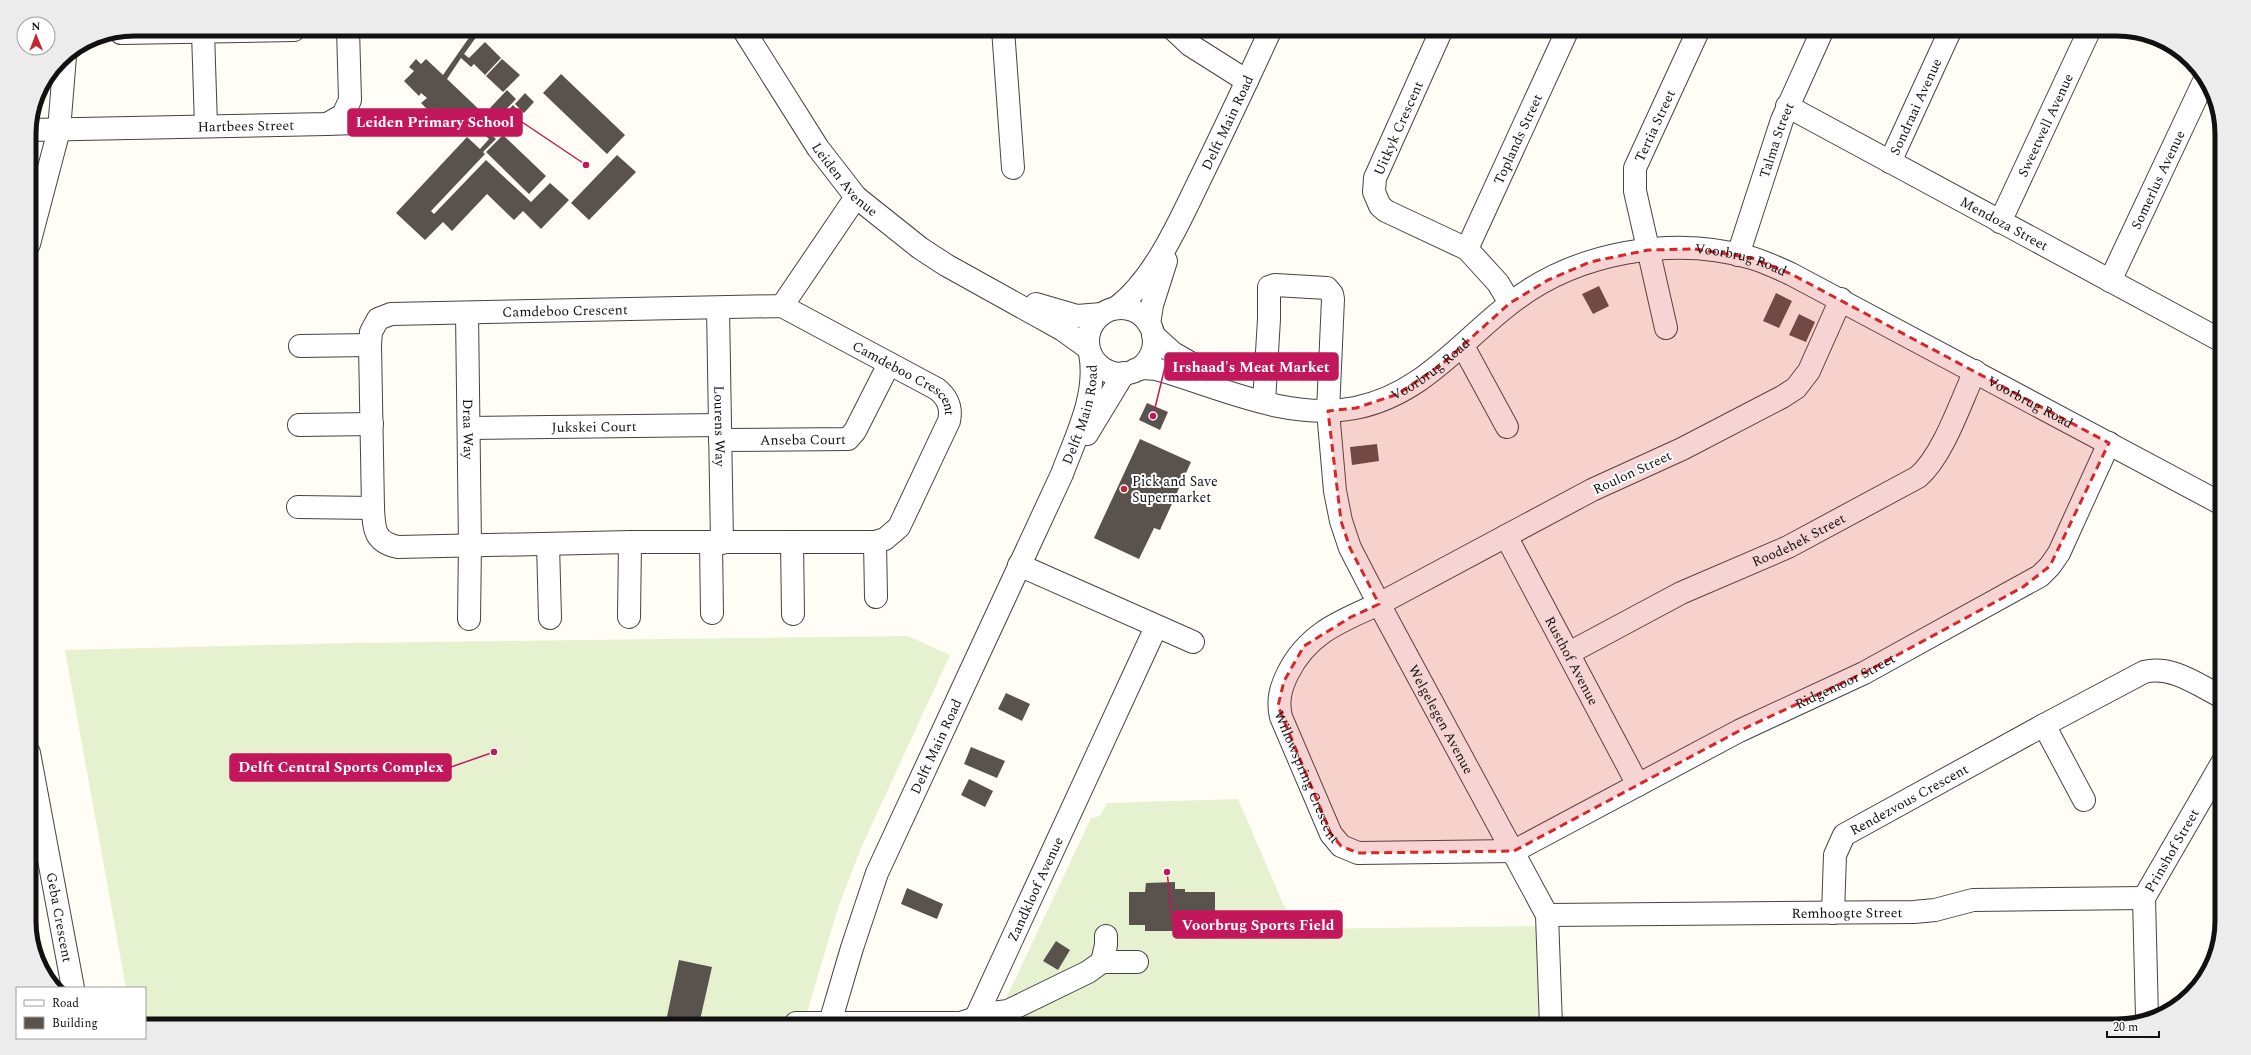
<svg xmlns="http://www.w3.org/2000/svg" width="2251" height="1055" font-family="Spectral,serif">
  <style>
    .pitch { fill: #e6f2cf }
    .building { fill: #5a524d }
    .lines { fill: none; stroke-linecap: round; stroke-linejoin: round }
    .minor-casing { stroke: #444; stroke-width: 24 }
    .minor { stroke: #fff; stroke-width: 22 }
    .marked { fill: #d62828; fill-opacity: 0.2; stroke: #d62828; stroke-width: 3; stroke-dasharray: 8 5; stroke-linejoin: round }
    .poi-dot { fill: #c4262e; stroke: #fff; stroke-width: 1.5 }
    .labels { text-anchor: middle; stroke-width: 4; stroke-linejoin: round; paint-order: stroke }
    .street-label { font-size: 14px; fill: #111; stroke: #fff }
    .poi-label { font-size: 14px; fill: #111; stroke: #fff; text-anchor: start }
    .rim { fill: none; stroke: #111; stroke-width: 5 }
    .leader { fill: none; stroke: #c2185b; stroke-width: 1.5 }
    .callout-dot { fill: #c2185b; stroke: #fff; stroke-width: 1.5 }
    .callout { fill: #c2185b; stroke: #c2185b; stroke-width: 1.5 }
    .callout-label { font-size: 15px; text-anchor: middle; font-weight: bold; fill: #fff }
  </style>
  <rect width="100%" height="100%" fill="#fffdf5"/>
  <!-- pitch -->
  <path class="pitch" d="M908,636L950,655L861,848L838,908L803,1026H145V988H126L65,650L348,643Z
    M1238,799L1294,929L1537,926L1539,1026H993L1091,818L1100,816L1107,803Z"/>
  <!-- building -->
  <path class="building" d="M475,29H482L464,54L469,58L485,42L501,58L485,75L474,64L471,67L461,58L447,79L486,116L479,123L496,139L483,152L485,154L431,211L434,214L486,160L531,202L550,183L569,200L541,229L523,211L514,220L487,194L452,231L443,222L425,240L396,213L467,137L480,149L489,139L476,127L467,136L457,127L454,129L448,123L450,121L437,108L431,113L421,103L427,98L421,93L419,96L404,81L414,71L409,67L416,59L421,64L426,59L443,75Z
    M502,59L520,75L503,92L486,76Z
    M561,74L625,135L607,154L543,93Z
    M507,90L516,99L499,117L490,108Z
    M525,93L534,102L524,113L515,104Z
    M513,105L522,114L506,131L497,122Z
    M503,135L546,176L529,194L486,152Z
    M617,155L636,172L589,220L571,203Z
    M1599,286L1609,306L1593,314L1582,294Z
    M1776,293L1792,301L1779,328L1763,321Z
    M1799,314L1815,322L1806,342L1789,335Z
    M1147,403L1168,412L1160,430L1139,420Z
    M1140,439L1191,462L1160,530L1154,528L1139,559L1094,538Z
    M1377,444L1379,461L1352,465L1350,447Z
    M1006,693L1030,704L1022,721L998,709Z
    M971,747L1005,761L997,778L964,764Z
    M969,779L993,791L985,807L961,795Z
    M1175,882V889H1185V892H1215V924H1186V931H1145V925H1129V892H1145L1146,883Z
    M907,888L943,904L937,919L901,904Z
    M1056,941L1070,950L1058,970L1043,961Z
    M679,960L712,967L700,1020H704L703,1026H665Z"/>
  <g class="lines">
    <defs>
      <g id="minor">
        <path id="s1" d="M743,29L818,148L856,197L920,248L946,265L1063,330L1088,348"/>
        <path d="M1003,29L1013,168"/>
        <path d="M1173,29L1190,45L1247,81"/>
        <path d="M1442,29L1375,178L1374,192L1380,206L1386,211L1467,249L1498,283L1510,303"/>
        <path d="M203,32L206,126"/>
        <path d="M121,33L294,30"/>
        <path id="s2" d="M1787,106L2222,341"/>
        <path d="M327,124L384,122"/>
        <path id="s3" d="M29,130L327,124L343,115L350,100L348,29"/>
        <path id="s4" d="M1890,162L1951,29"/>
        <path id="s5" d="M2000,222L2090,29"/>
        <path d="M29,244L59,130L65,56"/>
        <path id="s6" d="M1467,249L1568,29"/>
        <path id="s7" d="M1738,255L1782,120L1823,29"/>
        <path id="s8" d="M2110,281L2205,79"/>
        <path id="s9" d="M1841,299L1809,371L1796,388L1782,397L1682,449L1592,490L1379,604C1341,621 1308,633 1288,673C1281,687 1277,700 1281,717L1331,834L1341,846L1358,853L1514,851L1739,731L1864,673L2040,576L2050,566L2059,553L2109,443"/>
        <path d="M1036,304L1077,316L1102,314"/>
        <path id="s10" d="M782,306L937,389C948,398 952,407 949,421L899,527L885,539L875,542H630L398,547C374,542 374,529 373,508L370,345L371,332L378,319L391,314L782,306L856,197"/>
        <path id="s11" d="M718,308L722,543"/>
        <path id="s12" d="M1116,308C1155,279 1180,220 1201,177C1225,128 1248,79 1271,29"/>
        <circle cx="1121" cy="341" r="33"/>
        <path id="s13" d="M467,313L470,545L469,619"/>
        <path d="M1149,324L1152,305L1166,261"/>
        <path id="s14" d="M1666,328L1635,191V168L1699,29"/>
        <path d="M1153,335L1173,353L1217,378"/>
        <path d="M300,346L370,345"/>
        <path d="M1463,346L1507,427"/>
        <path id="s15" d="M1135,370L1144,368L1156,369C1220,387 1287,421 1355,408C1422,395 1460,342 1511,303C1576,252 1673,235 1752,258C1765,262 1778,268 1791,274L2222,504"/>
        <path id="s16" d="M1264,402L1269,319V287L1275,285L1327,288L1332,294L1333,299L1328,411L1335,491L1341,521L1350,548L1379,604L1547,915L1551,1026"/>
        <path d="M299,425L372,424"/>
        <path id="s17" d="M469,428L720,425"/>
        <path d="M1087,434L1124,373"/>
        <path id="s18" d="M720,440L848,439L855,431L889,364"/>
        <path d="M298,507L373,508"/>
        <path id="s19" d="M1506,536L1638,785"/>
        <path d="M792,542L793,614"/>
        <path d="M875,542L876,597"/>
        <path d="M548,544L550,618"/>
        <path d="M711,544L712,613"/>
        <path d="M1019,565L1193,642"/>
        <path d="M629,617L630,542"/>
        <path id="s20" d="M1569,653L1681,593L1788,547L1918,477C1943,456 1961,401 1975,371"/>
        <path d="M2044,725L2144,672C2172,665 2198,685 2222,697"/>
        <path id="s21" d="M29,753L73,988"/>
        <path id="s22" d="M1833,913L1835,855L1844,835L2044,725L2084,800"/>
        <path id="s23" d="M1547,915L1914,912L1935,910L1973,900L2144,898"/>
        <path d="M1102,962H1137"/>
        <path d="M977,1015L1008,1011L1088,972L1102,962L1106,945V936"/>
        <path id="s24" d="M2147,1017L2144,898L2222,763"/>
        <path id="s25" d="M796,1023H961L973,1019L977,1015L1156,627"/>
        <path id="s26" d="M829,1026L852,948L877,873L1062,474C1076,436 1098,395 1090,353"/>
      </g>
    </defs>
    <!-- minor casing -->
    <use href="#minor" class="minor-casing"/>
    <!-- minor -->
    <use href="#minor" class="minor"/>
  </g>
  <!-- marked area -->
  <path class="marked" d="M1695,249L1752,258L1791,274L2109,443L2050,566L2023,587L1864,673L1739,731L1514,851L1358,853L1341,846L1331,834L1278,706L1284,681L1304,646L1351,617L1379,604L1350,548L1341,521L1328,411L1356,408L1398,394L1442,364L1510,303L1548,280L1590,262L1648,250Z"/>
  <!-- markers -->
  <circle class="poi-dot" cx="1124" cy="489" r="4"/>
  <g class="labels">
    <!-- street labels -->
    <g class="street-label">
      <text dy="5" stroke="none"><textPath href="#s4" startOffset="61">Sondraai Avenue</textPath></text>
      <text dy="5" stroke="none"><textPath href="#s12" startOffset="218">Delft Main Road</textPath></text>
      <text dy="5" stroke="none"><textPath href="#s3" startOffset="217">Hartbees Street</textPath></text>
      <text dy="5" stroke="none"><textPath href="#s14" startOffset="210">Tertia Street</textPath></text>
      <text dy="5" stroke="none"><textPath href="#s5" startOffset="107">Sweetwell Avenue</textPath></text>
      <text transform="translate(1398 128) rotate(-66)" y="5">Uitkyk Crescent</text>
      <text dy="5" stroke="none"><textPath href="#s6" startOffset="121">Toplands Street</textPath></text>
      <text dy="5" stroke="none"><textPath href="#s7" startOffset="121">Talma Street</textPath></text>
      <text dy="5" stroke="none"><textPath href="#s1" startOffset="182">Leiden Avenue</textPath></text>
      <text dy="5" stroke="none"><textPath href="#s8" startOffset="112">Somerlus Avenue</textPath></text>
      <text dy="5" stroke="none"><textPath href="#s2" startOffset="247">Mendoza Street</textPath></text>
      <text dy="5" stroke="none"><textPath href="#s15" startOffset="660">Voorbrug Road</textPath></text>
      <text dy="5" stroke="none"><textPath href="#s10" startOffset="1266">Camdeboo Crescent</textPath></text>
      <text dy="5" stroke="none"><textPath href="#s15" startOffset="312">Voorbrug Road</textPath></text>
      <text dy="5" stroke="none"><textPath href="#s10" startOffset="144">Camdeboo Crescent</textPath></text>
      <text dy="5" stroke="none"><textPath href="#s15" startOffset="984">Voorbrug Road</textPath></text>
      <text dy="5" stroke="none"><textPath href="#s26" startOffset="663">Delft Main Road</textPath></text>
      <text dy="5" stroke="none"><textPath href="#s11" startOffset="118">Lourens Way</textPath></text>
      <text dy="5" stroke="none"><textPath href="#s17" startOffset="125">Jukskei Court</textPath></text>
      <text dy="5" stroke="none"><textPath href="#s13" startOffset="116">Draa Way</textPath></text>
      <text dy="5" stroke="none"><textPath href="#s18" startOffset="83">Anseba Court</textPath></text>
      <text transform="translate(1632 472) rotate(-25)" y="5">Roulon Street</text>
      <text dy="5" stroke="none"><textPath href="#s20" startOffset="256">Roodehek Street</textPath></text>
      <text dy="5" stroke="none"><textPath href="#s19" startOffset="141">Rusthof Avenue</textPath></text>
      <text dy="5" stroke="none"><textPath href="#s9" startOffset="1422">Ridgemoor Street</textPath></text>
      <text dy="5" stroke="none"><textPath href="#s16" startOffset="632">Welgelegen Avenue</textPath></text>
      <text dy="5" stroke="none"><textPath href="#s26" startOffset="300">Delft Main Road</textPath></text>
      <text dy="5" stroke="none"><textPath href="#s9" startOffset="798">Willowspring Crescent</textPath></text>
      <text dy="5" stroke="none"><textPath href="#s22" startOffset="154">Rendezvous Crescent</textPath></text>
      <text dy="5" stroke="none"><textPath href="#s24" startOffset="174">Prinshof Street</textPath></text>
      <text dy="5" stroke="none"><textPath href="#s25" startOffset="322">Zandkloof Avenue</textPath></text>
      <text dy="5" stroke="none"><textPath href="#s23" startOffset="300">Remhoogte Street</textPath></text>
      <text dy="5" stroke="none"><textPath href="#s21" startOffset="167">Geba Crescent</textPath></text>
    </g>
    <!-- poi labels -->
    <g class="poi-label">
      <text x="1132" y="486">Pick and Save<tspan x="1132" dy="16">Supermarket</tspan></text>
    </g>
  </g>
  <!-- crop -->
  <path d="M0 0H2251V1055H0ZM134 36H2117A98 98 0 0 1 2215 134V921A98 98 0 0 1 2117 1019H134A98 98 0 0 1 36 921V134A98 98 0 0 1 134 36Z" fill="#ececec" fill-rule="evenodd"/>
  <path class="rim" d="M134 36H2117A98 98 0 0 1 2215 134V921A98 98 0 0 1 2117 1019H134A98 98 0 0 1 36 921V134A98 98 0 0 1 134 36Z"/>
  <!-- callouts -->
  <path class="leader" d="M586 165L522 122M1153 416L1165 367M494 752L451 767M1167 872L1173 924"/>
  <g class="callout-dot">
    <circle cx="586" cy="165" r="4"/>
    <circle cx="1153" cy="416" r="4"/>
    <circle cx="494" cy="752" r="4"/>
    <circle cx="1167" cy="872" r="4"/>
  </g>
  <g class="callout">
    <rect x="348" y="109" width="174" height="27" rx="4"/>
    <rect x="1165" y="353" width="173" height="27" rx="4"/>
    <rect x="230" y="754" width="221" height="27" rx="4"/>
    <rect x="1173" y="911" width="169" height="27" rx="4"/>
  </g>
  <g class="callout-label">
    <text x="435" y="127">Leiden Primary School</text>
    <text x="1251" y="372">Irshaad's Meat Market</text>
    <text x="341" y="772">Delft Central Sports Complex</text>
    <text x="1258" y="930">Voorbrug Sports Field</text>
  </g>
  <!-- legend -->
  <rect x="16" y="987" width="130" height="52" fill="#ffffff" stroke="#a0a0a0"/>
  <rect x="24" y="1000" width="20" height="6" fill="#ffffff" stroke="#a0a0a0"/>
  <text x="52" y="1007" font-size="12" fill="#111111">Road</text>
  <rect x="24" y="1017" width="20" height="12" fill="#5a524d" stroke="#a0a0a0"/>
  <text x="52" y="1027" font-size="12" fill="#111111">Building</text>
  <!-- north arrow -->
  <g transform="translate(36 36) rotate(359)"><circle r="19" fill="#ffffff" stroke="#a0a0a0"/>
  <path d="M0-3L7 15L0 10L-7 15Z" fill="#c4262e"/>
  <text y="-6" font-size="11" font-weight="bold" text-anchor="middle" fill="#111111">N</text>
  </g>
  <!-- scale -->
  <path d="M2107 1031v6h52v-6" fill="none" stroke="#111111" stroke-width="2"/>
  <text x="2113" y="1031" font-size="12" fill="#111111" stroke="#ffffff" stroke-width="3" paint-order="stroke">20 m</text>
</svg>
